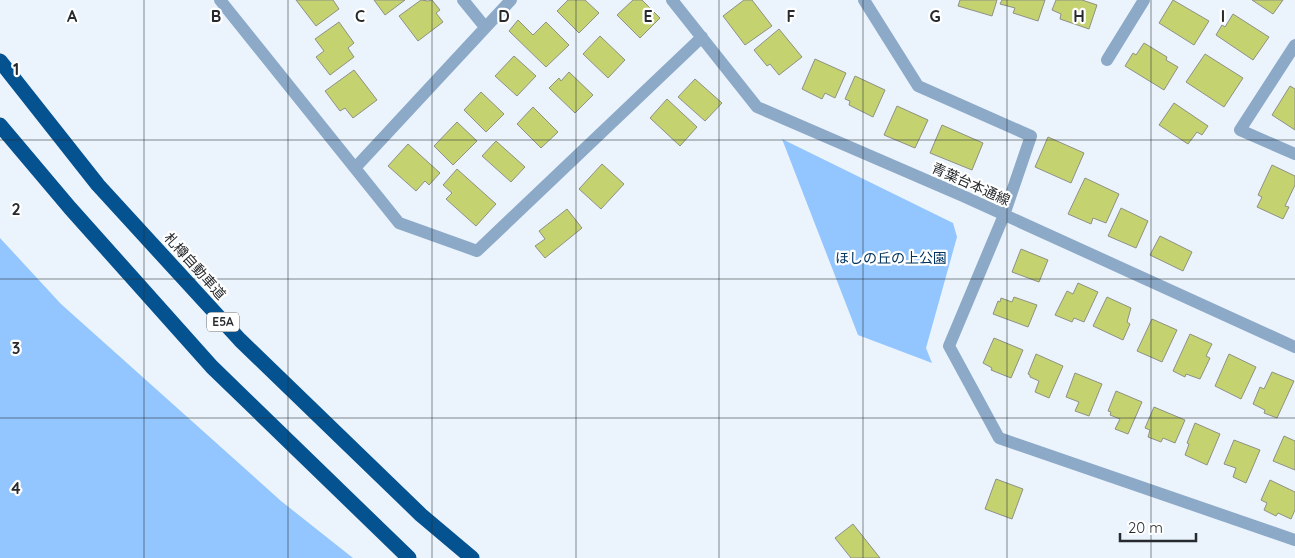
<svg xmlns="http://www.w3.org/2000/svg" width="1295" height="558" font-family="Quicksand,'Noto Sans JP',sans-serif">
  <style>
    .green { fill: #93c6fe }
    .building { fill: #c5d270; stroke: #8e9184 }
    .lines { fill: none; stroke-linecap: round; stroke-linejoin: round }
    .street { stroke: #8da9c8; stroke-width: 12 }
    .highway { stroke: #055291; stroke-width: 15 }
    .grid { fill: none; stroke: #272b2f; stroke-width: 1; stroke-opacity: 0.55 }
    .labels { text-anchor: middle; stroke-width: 4.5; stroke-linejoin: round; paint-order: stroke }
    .shield { fill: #fff; stroke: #686b6d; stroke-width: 1 }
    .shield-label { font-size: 12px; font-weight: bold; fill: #272b2f }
    .street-label { font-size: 14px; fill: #272b2f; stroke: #fff }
    .park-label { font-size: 14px; fill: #013460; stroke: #fff }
    .grid-label { font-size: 16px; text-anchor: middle; font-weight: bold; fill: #272b2f; stroke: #fff; stroke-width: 4.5; stroke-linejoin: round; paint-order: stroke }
  </style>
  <rect width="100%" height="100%" fill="#ebf4fd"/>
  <!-- green -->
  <path class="green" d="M782,139L953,223L957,237L926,348L932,363L858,335Z
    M0,238L61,304L281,501L353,558H0Z"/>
  <!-- building -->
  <path class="building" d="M296,0H333L339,9L316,26Z
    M374,0H405L385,15Z
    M421,0L428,1L432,0L440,10L436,13L443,22L418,41L399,16Z
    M568,0H585L599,13L579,33L557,11Z
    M633,0H642L660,18L640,38L617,15Z
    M744,0H752L772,26L745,45L723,16Z
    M960,0H997L992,16L958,6Z
    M1002,0H1045L1038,21L1013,13L1015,8L1000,4Z
    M1056,0H1082L1097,5L1089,29L1060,19L1061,14L1052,10Z
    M1173,0L1209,21L1194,45L1159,23Z
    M1252,0H1283L1273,14Z
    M1233,14L1269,37L1253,60L1216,35L1222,25L1225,27Z
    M518,20L533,35L546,22L569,45L546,67L509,31Z
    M339,22L354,43L348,48L354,57L330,75L316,57L324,51L315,39Z
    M779,29L802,57L779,75L770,64L767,66L754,50Z
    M600,36L625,60L608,78L583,54Z
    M1144,43L1167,57L1166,60L1178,67L1164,90L1125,66L1133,53L1136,55Z
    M1205,54L1243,78L1224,107L1186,82Z
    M514,56L536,76L517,96L495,76Z
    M815,59L846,73L835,98L825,93L822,99L802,89Z
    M354,70L377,100L353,118L345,108L340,111L325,91Z
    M569,72L593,95L575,113L549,88L559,78L561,81Z
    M855,76L885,90L873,117L849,105L850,101L845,99Z
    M695,79L722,103L705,121L678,97Z
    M1290,86L1295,89V130L1272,115Z
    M481,92L504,114L486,132L464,110Z
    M667,99L697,127L680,146L650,118Z
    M1174,103L1208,126L1202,135L1197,132L1188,144L1159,125Z
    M897,106L928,120L915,148L884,135Z
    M533,107L558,132L541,148L517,124Z
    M457,122L477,141L453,165L434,146Z
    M942,125L983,143L972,170L930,153Z
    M1048,137L1084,153L1071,183L1035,167Z
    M496,141L525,167L511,182L482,156Z
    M408,144L440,173L429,185L425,181L416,191L388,166Z
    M602,164L624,184L601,209L579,189Z
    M1272,165L1295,176V185L1285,206L1289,207L1283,219L1257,207L1262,197L1258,195Z
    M457,169L496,204L476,226L446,199L452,193L443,185Z
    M1085,178L1119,194L1106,223L1093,218L1091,224L1068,214Z
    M1121,208L1148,221L1136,248L1108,236Z
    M567,209L582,228L545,258L535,246L545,239L539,231Z
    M1160,236L1192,252L1183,271L1150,255Z
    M1021,249L1048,260L1039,282L1012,272Z
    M1078,283L1098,292L1084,322L1074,318L1072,322L1055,315L1067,291L1073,294Z
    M1014,297L1037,305L1028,327L993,314L998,301L1000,302L1001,298L1012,302Z
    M1107,297L1131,308L1127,322L1130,324L1123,340L1093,326Z
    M1152,319L1177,330L1162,362L1137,351Z
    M1190,334L1212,344L1206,356L1210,358L1200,379L1186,374L1185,377L1173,371Z
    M994,338L1023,350L1011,378L991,370L992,368L983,363Z
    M1036,354L1063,366L1049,398L1035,392L1039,381L1030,377V375L1028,374Z
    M1229,354L1256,367L1241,399L1215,386Z
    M1272,372L1294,381L1277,418L1264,413L1265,410L1253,404L1260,387L1264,389Z
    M1075,373L1102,384L1089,416L1075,411L1079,402L1066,397Z
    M1116,391L1142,402L1128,434L1115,429L1120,419L1110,415L1111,412L1108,411Z
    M1154,407L1185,420L1175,443L1163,438L1161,442L1148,437L1150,430L1145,428Z
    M1195,423L1220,434L1207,465L1185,455L1189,444L1187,443Z
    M1284,436L1295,441V470L1273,461Z
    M1234,440L1260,450L1246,483L1233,477L1236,468L1224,464Z
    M996,479L1023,489L1012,519L985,509Z
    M1270,480L1295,492V510L1291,519L1278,513L1276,516L1264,510L1267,503L1261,500Z
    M853,524L880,558H851L835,538Z"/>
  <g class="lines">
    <!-- street -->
    <path class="street" d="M220,0L399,223L477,251L702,37
      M463,0L485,27
      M672,0L757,107L963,196L1295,347
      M864,0L918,86L1031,136L1004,215L949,346L999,438L1295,540
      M1295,45L1240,130L1295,154
      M1107,60L1144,0
      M355,168L511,0"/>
    <!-- highway -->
    <path class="highway" d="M0,61L98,185L240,340L421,515L472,558
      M0,125L70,208L212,367L409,558"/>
  </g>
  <!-- grid -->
  <path class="grid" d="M144,0V558M288,0V558M432,0V558M576,0V558M719,0V558M863,0V558M1007,0V558M1151,0V558M0,140H1295M0,279H1295M0,418H1295"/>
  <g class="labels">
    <!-- shield labels -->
    <rect class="shield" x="207" y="312.5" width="32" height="19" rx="4"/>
    <g class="shield-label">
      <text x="223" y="326">E5A</text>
    </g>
    <!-- street labels -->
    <g class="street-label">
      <text transform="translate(971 184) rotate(24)" y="5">青葉台本通線</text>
      <text transform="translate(195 266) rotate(48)" y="5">札樽自動車道</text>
    </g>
    <!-- park labels -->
    <g class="park-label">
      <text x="891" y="263">ほしの丘の上公園</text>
    </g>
  </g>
  <g class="grid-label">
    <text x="72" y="22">A</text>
    <text x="216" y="22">B</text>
    <text x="360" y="22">C</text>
    <text x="504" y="22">D</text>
    <text x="648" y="22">E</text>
    <text x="791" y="22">F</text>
    <text x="935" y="22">G</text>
    <text x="1079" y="22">H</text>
    <text x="1223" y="22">I</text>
    <text x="16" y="75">1</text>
    <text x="16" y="215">2</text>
    <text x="16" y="354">3</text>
    <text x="16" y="494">4</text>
  </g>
  <!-- scale -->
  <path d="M1120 533v8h76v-8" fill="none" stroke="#272b2f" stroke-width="2.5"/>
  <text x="1128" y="533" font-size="15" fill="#272b2f" stroke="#ffffff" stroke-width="4" paint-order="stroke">20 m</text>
</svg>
